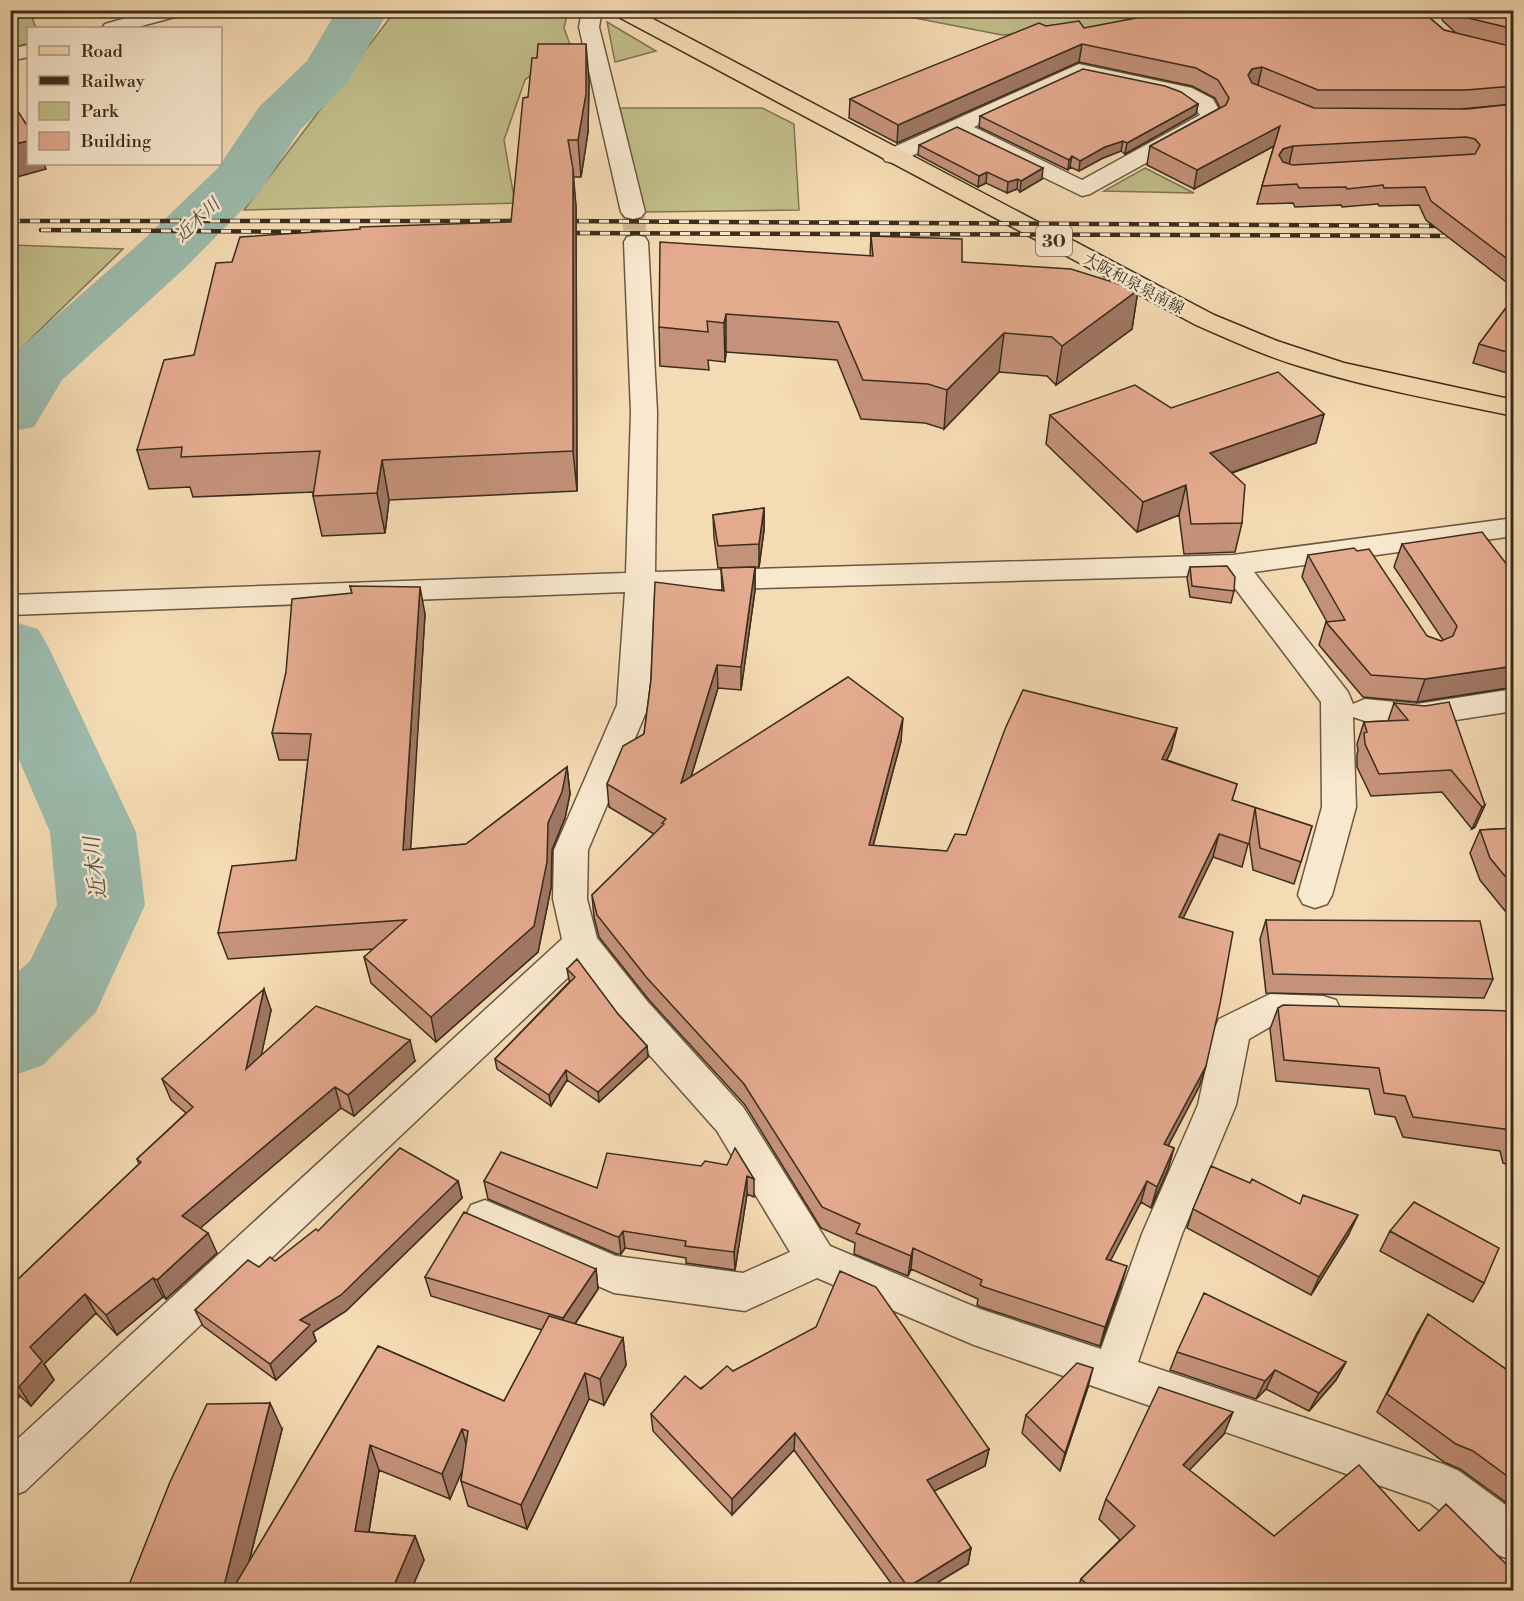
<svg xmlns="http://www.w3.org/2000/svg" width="1524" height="1601" font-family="'Libre Bodoni','Noto Serif JP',serif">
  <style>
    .green { fill: #c1be89; stroke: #7e7652; stroke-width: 1.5 }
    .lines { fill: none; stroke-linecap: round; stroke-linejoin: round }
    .river { fill: #9cbbac; fill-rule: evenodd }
    .street-tunnel { stroke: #d0b895; stroke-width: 23; stroke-dasharray: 23 11; stroke-linecap: butt }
    .street-casing { stroke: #695842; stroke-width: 3 }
    .primary-casing { stroke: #3a2d1c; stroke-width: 3 }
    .street { fill: #f8e8ce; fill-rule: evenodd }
    .primary { fill: #f5dbb3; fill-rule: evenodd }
    .rail-casing { stroke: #3a2d1c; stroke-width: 4.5 }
    .rail { stroke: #f8e8ce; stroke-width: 3; stroke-dasharray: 10; stroke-linecap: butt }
    .wall { fill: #c4927a; stroke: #3a2d1c; stroke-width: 1.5 }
    .shaded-wall { fill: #a07763; stroke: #3a2d1c; stroke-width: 1.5 }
    .building { fill: #e4aa8e; stroke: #3a2d1c; stroke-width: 1.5; fill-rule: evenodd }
    .labels { text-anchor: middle; stroke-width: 5; stroke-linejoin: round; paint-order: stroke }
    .far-street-label { font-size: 16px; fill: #3a2d1c; stroke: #f8e8ce }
    .far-water-label { font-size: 18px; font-style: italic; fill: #525040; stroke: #f8e8ce }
    .shield { fill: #f8e8ce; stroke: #736551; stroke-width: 1.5 }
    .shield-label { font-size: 18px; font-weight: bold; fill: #3a2d1c }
    .water-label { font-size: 21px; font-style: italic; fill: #525040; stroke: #f8e8ce }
  </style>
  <rect width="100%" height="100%" fill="#f5dbb3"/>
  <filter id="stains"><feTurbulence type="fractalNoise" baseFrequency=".00333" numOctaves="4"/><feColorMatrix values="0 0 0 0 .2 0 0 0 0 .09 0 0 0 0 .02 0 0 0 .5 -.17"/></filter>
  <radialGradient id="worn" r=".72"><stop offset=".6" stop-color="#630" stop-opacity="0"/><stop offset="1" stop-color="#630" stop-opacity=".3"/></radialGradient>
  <!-- green -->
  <path class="green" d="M10,11H79L32,18L36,28H28V43L11,49Z
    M395,11H568L564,28L578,67L543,65L525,80L504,140L515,203L244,210Z
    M879,11H1129L1124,25L1002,35Z
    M607,22L656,51L615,62Z
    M620,108H762L794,124L799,210L644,212Z
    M1145,168L1194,193L1104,191Z
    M11,245L123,249L11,358Z"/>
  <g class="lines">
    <!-- river -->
    <path class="river" d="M337,10H389L348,82L301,129L259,193L185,268L62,380L34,427L10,432V358L13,354L141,242L217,169L259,107L307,61Z
      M10,621L38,629L49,648L136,832L145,905L96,1012L43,1065L10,1077V979L30,961L57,905L50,832L10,739Z"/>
    <!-- street-tunnel -->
    <path class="street-tunnel" d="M633,212L636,242"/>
    <defs>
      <path id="street" d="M154,10H189L186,14L134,28H102L105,24Z
        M582,10H602L599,27L645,212L641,217L633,219L625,217L621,212L579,27Z
        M1236,10H1256V28L1253,32L1246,34L1239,32L1236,28Z
        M28,45V57L10,61V49Z
        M1079,64L1192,88L1213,99L1223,117L1220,122L1090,194L1082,196L956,135L901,161L893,163L885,161L882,156L885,151ZM1081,77C1108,83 1188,92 1200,115L1082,180L974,127Z
        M636,235L645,237L648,242L657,412L655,572L1233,555L1514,518V536L1254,572L1348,692L1353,704L1365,699L1417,704L1514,689V711L1417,726L1365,721L1353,717L1356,807L1332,895L1327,904L1315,908L1303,904L1298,895L1322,807L1321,702L1225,575L654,591L649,705L588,850L587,899L597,938L647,1001L743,1107L830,1246L980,1309L1101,1349L1142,1234L1198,1105L1214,1030L1219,1019L1270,994L1323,996L1336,1000L1341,1011L1336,1022L1323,1026L1275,1024L1249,1039L1236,1105L1182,1234L1138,1362L1443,1464L1459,1471L1514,1511V1561L1498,1555L1430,1503L974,1345L817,1278L745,1311L614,1293L471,1231L465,1218L471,1205L485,1200L616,1256L743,1273L790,1252L717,1131L621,1023L579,967L25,1491L10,1497V1446L562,939L553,899L554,850L617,705L625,592L10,615V595L626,573L631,412L624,242L627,237Z"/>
      <path id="primary" d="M610,10H636L1214,315L1277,341L1344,363L1514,400V416C1442,401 1369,388 1299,366C1263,355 1230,340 1196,325L613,14Z"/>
    </defs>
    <!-- street casing -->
    <use href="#street" class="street-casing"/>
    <!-- primary casing -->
    <use href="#primary" class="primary-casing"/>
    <!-- street -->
    <use href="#street" class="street"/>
    <!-- primary -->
    <use href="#primary" class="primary"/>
    <defs>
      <path id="rail" d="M10,221H526
        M559,221L1450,226
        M41,230L332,232
        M560,233L1463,236"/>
    </defs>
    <!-- rail casing -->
    <use href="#rail" class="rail-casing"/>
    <!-- rail -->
    <use href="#rail" class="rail"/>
  </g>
  <!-- wall -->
  <path class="wall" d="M1258,10H1426L1430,18L1444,30L1456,33L1443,21L1438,10H1514V104L1461,109L1514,104V288L1426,220L1419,205L1379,206L1378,204L1342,207L1341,205L1295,207L1293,203L1257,204L1262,186L1274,146L1194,189L1147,165L1150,146L1220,108L1215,98L1192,86L1079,62L897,143L849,118L850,99L1046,26L1084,28L1241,16L1250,18L1258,16Z
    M589,80L588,132L581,177H573L576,207L577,491L389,500L385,533L322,536L313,496V492L193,497L190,487L149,489L137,450L194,355L232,262L511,222L528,97Z
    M1198,104L1196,114L1125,154L1121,151L1103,158L1079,171L1070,167L1068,170L979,127L980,116Z
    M919,145L1042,179L1020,192L1017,189L1007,193L986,183L978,187L918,155Z
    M871,236L962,262L1138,290L1132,329L1056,385L1047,376L999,372L944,429L925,423L861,419L837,360L726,352L725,362L708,360L709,370L660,366L659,327L870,256Z
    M1514,297V375L1473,363L1479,344Z
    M1171,408L1324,414L1316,443L1232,473L1242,523L1235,552L1184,554L1179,515L1137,532L1046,444L1050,415Z
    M764,508V530L759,567L718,568L714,537L713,515Z
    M1402,544L1514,574V687L1417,702L1363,697L1319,645L1326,622H1327L1302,577L1308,555L1427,636L1441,641L1443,640L1394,567Z
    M755,567V590L741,690L718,688L691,777L901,741L873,846L947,851L966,835L1177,728L1171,751L1167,760L1237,784L1232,800L1312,826L1294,884L1253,870L1249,840L1242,867L1213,857L1183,918L1206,1066L1199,1087L1168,1146L1174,1148L1168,1169L1151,1208L1141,1202L1110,1260L1121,1286L1100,1346L981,1307L977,1305L978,1299L911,1269L908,1276L854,1254L855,1243L821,1228L745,1105L649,1000L599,937L594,917L592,895L654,834L609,807L607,784L644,734L651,680L722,590L721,568Z
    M1190,567L1234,591L1231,603L1190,597L1187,578Z
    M350,586L425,614L410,849L466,844L567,767L570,794L565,818L552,850L551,888L538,952L436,1042L371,983L364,957L374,949L228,959L218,933L296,860L308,760H279L272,733L352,593Z
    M1394,703L1485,805L1475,827L1472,829L1442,792L1371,796L1357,767V755L1358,750L1357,744L1364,722L1388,721Z
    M1514,828V922L1480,880L1470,853L1480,830Z
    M1266,920L1493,979L1484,998L1266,993L1260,939Z
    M567,969L618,1014L647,1046L648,1057L599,1102L567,1080L551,1106L497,1069L495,1059L570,981L569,980Z
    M1278,1008L1514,1011V1167L1503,1163L1500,1151L1403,1137L1395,1117L1375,1114L1369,1089L1276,1081L1270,1029Z
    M271,1010L261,1055L415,1061L354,1116L341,1108L200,1228L217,1253L166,1299L163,1297L117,1335L96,1313L44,1364L54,1380L31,1406L20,1396L10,1406V1282L13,1284L139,1164L137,1159L186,1113L171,1100L162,1079Z
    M727,1165L754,1179V1197L747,1194L735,1270L686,1263V1258L625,1248L621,1254H617L488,1199L484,1181L597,1188L701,1166Z
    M458,1181L462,1198L346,1311L313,1332L316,1341L276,1380L203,1326L195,1310L259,1267L275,1261L318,1231Z
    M1193,1209L1349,1234L1311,1295L1187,1228Z
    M1390,1231L1484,1283L1473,1302L1380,1251Z
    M596,1269L598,1289L575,1324L623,1338L626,1365L604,1405L589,1399L527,1529L468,1506L461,1481L462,1470L450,1499L379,1470L369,1532L415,1536L424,1560L411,1590H127L282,1429L249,1562L378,1346L504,1401L542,1330L431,1296L425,1277Z
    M1428,1314L1514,1375V1508L1460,1469L1444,1462L1377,1412L1417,1333Z
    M1177,1352L1346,1362L1336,1380L1309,1411L1266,1389L1256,1399L1170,1370Z
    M733,1371L989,1449L985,1466L934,1491L971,1548L968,1564L925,1590H896L794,1450L732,1515L653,1431L651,1414Z
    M1088,1387L1060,1471L1022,1433L1026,1415Z
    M1224,1434L1189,1470L1274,1536L1419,1531L1514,1590H1077L1081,1579L1120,1540L1099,1519L1106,1499Z"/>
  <!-- shaded-wall -->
  <path class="shaded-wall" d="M586,44L589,80L588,132L581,177L578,140Z
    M1082,44L1079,62L897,143L898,125Z
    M1262,67L1258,85L1248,87V75L1252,69Z
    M1198,104L1196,114L1125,154L1127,143Z
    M1280,126L1276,145L1194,189L1197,170Z
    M28,141V164H44L46,169L10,179V145Z
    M1123,141L1121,151L1103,158L1079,171L1080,161L1105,147Z
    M1293,146L1289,165L1275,174L1279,155L1283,149Z
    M1072,156L1070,167L1068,170L1069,160Z
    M1043,168L1042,179L1020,192L1021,181Z
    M573,169L576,207L577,491L573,451Z
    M987,172L986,183L978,187L979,176Z
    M1018,179L1017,189L1007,193L1008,182Z
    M1138,290L1132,329L1056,385L1062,346Z
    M726,314V352L725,362L724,323Z
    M1004,333L999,372L944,429L947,390Z
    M1324,414L1316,443L1204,482L1210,453Z
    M382,460L389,500L385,533L377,493Z
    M1186,485L1179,515L1137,532L1143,502Z
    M764,508V530L759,567V544Z
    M755,567V590L741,690V667Z
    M420,587L425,614L409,877L403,850Z
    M717,665L718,688L682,806L681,783Z
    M1514,666V687L1417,702L1425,679Z
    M903,718L901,741L867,868L869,845Z
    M1177,728L1171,751L1156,781L1162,759Z
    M567,767L570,794L565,818L552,850L551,888L538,952L436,1042L431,1017L548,823Z
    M1485,805L1475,827L1472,829L1482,807Z
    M1219,834L1213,857L1173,939L1179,917Z
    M264,989L271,1010L254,1090L246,1069Z
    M410,1040L415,1061L354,1116L348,1095Z
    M647,1046L648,1057L599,1102L598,1092Z
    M1206,1066L1199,1087L1158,1165L1164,1144Z
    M566,1070L567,1080L551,1106L549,1095Z
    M335,1087L341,1108L191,1236L182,1216Z
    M1174,1148L1168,1169L1151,1208L1157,1187Z
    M747,1176V1194L735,1270L734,1252Z
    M458,1181L462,1198L346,1311L313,1332L316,1341L276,1380L270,1364L300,1320Z
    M1147,1181L1141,1202L1101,1279L1106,1259Z
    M1358,1215L1349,1234L1311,1295L1319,1277Z
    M623,1231L625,1248L621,1254L619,1237Z
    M208,1233L217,1253L166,1299L157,1280Z
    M913,1248L911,1269L908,1276L911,1256Z
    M1127,1266L1121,1286L1100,1346L1105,1327Z
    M596,1269L598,1289L566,1337L563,1318Z
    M153,1278L163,1297L117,1335L106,1315Z
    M85,1294L96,1313L44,1364L54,1380L31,1406L19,1387L30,1347Z
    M623,1338L626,1365L604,1405L600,1379Z
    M1346,1362L1336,1380L1309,1411L1319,1393Z
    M1093,1368L1088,1387L1060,1471L1065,1453Z
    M1275,1370L1266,1389L1256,1399L1265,1381Z
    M585,1373L589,1399L527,1529L521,1505Z
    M10,1382L20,1396L10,1406Z
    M270,1403L282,1429L242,1590H223Z
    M1233,1412L1224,1434L1174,1486L1183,1465Z
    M462,1429L469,1455L450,1499L442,1474Z
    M795,1433L794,1450L732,1515V1499Z
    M370,1445L379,1470L365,1554L355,1531Z
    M989,1449L985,1466L924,1496L927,1480Z
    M415,1536L424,1560L411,1590H392Z
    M971,1548L968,1564L925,1590H907L908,1587Z"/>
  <!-- building -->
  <path class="building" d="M1143,10H1237L1241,16L1250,18L1257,16L1261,10H1426L1430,18L1444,30L1514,47V86L1466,90H1318L1262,67L1252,69L1248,75L1252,83L1314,108L1467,109L1514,104V264L1431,201L1425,187L1384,188L1383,185L1347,189L1346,187L1299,188L1297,184L1262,186L1280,126L1197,170L1150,146L1226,105L1229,98L1218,80L1196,68L1082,44L898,125L850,99L1039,23L1046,26L1079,21L1084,28L1141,17ZM1466,137L1475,139L1480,145L1475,154L1293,165L1283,162L1279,155L1283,149L1293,146Z
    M1456,10H1514V29L1464,17Z
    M538,44H586V94L578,140H568L573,169V451L382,460L377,493L313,496L320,451L181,457L182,447L137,450L164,360L194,355L216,263L232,262L240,237L360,229V227L511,222L523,98L528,97L532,58H537Z
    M1083,69L1165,86L1181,92L1198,104L1127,143L1123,141L1105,147L1080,161L1072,156L1069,160L980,116Z
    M10,99L28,127V141L10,145Z
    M957,127L1043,168L1021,181L1018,179L1008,182L987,172L979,176L919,145Z
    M871,236L962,239V262L1071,269L1138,290L1062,346L1052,337L1004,333L947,390L928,384L863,380L838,322L726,314L724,323L707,321L708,332L659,327L660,242L873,256Z
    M1514,297V354L1479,344Z
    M1278,372L1324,414L1210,453L1245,485L1242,523L1191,524L1186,485L1143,502L1050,415L1135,385L1171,408Z
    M764,508L759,544L718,546L713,515Z
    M1482,532L1514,574V666L1425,679L1371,675L1326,622L1345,620L1308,555L1354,548L1357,551L1369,549L1427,636L1441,641L1453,636L1457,626L1402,544Z
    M1227,566L1235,577L1234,591L1192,586L1190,567Z
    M755,567L741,667L717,665L681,783L848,677L903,718L869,845L947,851L955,834L966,835L1005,729L1023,690L1177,728L1162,759L1237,784L1232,800L1312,826L1301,862L1260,848L1255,808L1249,844L1219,834L1179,917L1233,932L1220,1004L1206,1066L1164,1144L1174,1148L1157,1187L1147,1181L1106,1259L1127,1266L1105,1327L984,1287L980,1285L982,1280L913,1248L911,1256L856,1233L860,1224L822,1207L744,1084L647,978L597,915L592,895L664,824L662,823L666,819L607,784L623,746L644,734L651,680L655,582L724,591L721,568Z
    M350,586L420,587L403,850L466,844L567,767L562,792L548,823L547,862L534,926L431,1017L364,957L406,920L218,933L232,866L296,860L311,734L272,733L286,672L292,599L352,593Z
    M1449,702L1485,805L1482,807L1451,770L1379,774L1365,744L1364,733L1367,732L1364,722L1408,720L1394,703L1425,706Z
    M1514,828V887L1490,858L1480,830Z
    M1266,920L1480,921L1493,979L1273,974Z
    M577,959L618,1014L647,1046L598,1092L566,1070L549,1095L495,1059L575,977L567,969Z
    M264,989L246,1069L316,1006L410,1040L348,1095L335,1087L182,1216L208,1233L157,1280L153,1278L106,1315L85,1294L30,1347L42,1361L19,1387L10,1380V1282L13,1284L141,1162L137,1159L193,1107L162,1079Z
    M1283,1005L1514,1011V1140L1511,1130L1413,1117L1405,1096L1384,1093L1379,1068L1284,1060L1278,1008Z
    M400,1148L458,1181L341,1295L300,1320L310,1325L270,1364L195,1310L248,1260L259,1267L270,1257L275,1261L316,1229L318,1231Z
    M735,1148L754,1179L747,1176L734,1252L685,1246L686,1241L623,1231L619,1237L615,1236L484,1181L501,1152L597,1188L607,1153L701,1166L705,1161L727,1165Z
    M1211,1166L1250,1183L1252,1179L1300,1204L1303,1195L1358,1215L1319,1277L1193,1209Z
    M1414,1202L1499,1248L1484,1283L1390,1231Z
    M464,1212L596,1269L563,1318L425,1277Z
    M840,1271L876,1287L989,1449L927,1480L971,1548L908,1587L795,1433L732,1499L651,1414L685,1376L701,1389L727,1366L733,1371L816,1327Z
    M1204,1293L1346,1362L1319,1393L1275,1370L1265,1381L1177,1352Z
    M1428,1314L1514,1375V1481L1473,1451L1456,1444L1387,1394Z
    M549,1316L623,1338L600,1379L585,1373L521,1505L461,1481L468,1431L462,1429L442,1474L370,1445L355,1531L415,1536L392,1590H232L378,1346L504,1401Z
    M1077,1363L1093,1368L1065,1453L1026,1415Z
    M1159,1387L1233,1412L1183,1465L1274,1536L1359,1465L1419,1531L1446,1504L1514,1572V1590H1178L1173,1586L1167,1590H1094L1081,1579L1135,1526L1106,1499Z
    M270,1403L223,1590H127L170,1482L207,1404Z"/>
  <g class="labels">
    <!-- far-street labels -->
    <g class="far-street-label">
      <text transform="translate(1134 283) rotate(28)" y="6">大阪和泉泉南線</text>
    </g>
    <!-- far-water labels -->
    <g class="far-water-label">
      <text transform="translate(197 220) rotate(-43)" y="6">近木川</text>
    </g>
    <!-- shield labels -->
    <rect class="shield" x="1036" y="226" width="36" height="30" rx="4.5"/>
    <g class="shield-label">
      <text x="1054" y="247">30</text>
    </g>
    <!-- water labels -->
    <g class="water-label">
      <text transform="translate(95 868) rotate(-96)" y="7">近木川</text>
    </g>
  </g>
  <!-- margin -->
  <rect width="1524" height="1601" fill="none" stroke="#f5dbb3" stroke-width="36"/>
  <rect x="12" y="12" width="1500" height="1577" fill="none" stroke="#3a2d1c" stroke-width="3"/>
  <rect x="18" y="18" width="1488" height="1565" fill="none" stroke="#3a2d1c" stroke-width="1.5"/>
  <!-- legend -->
  <rect x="27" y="27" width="195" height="138" fill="#f8e8ce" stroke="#ac9d87" stroke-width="1.5"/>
  <rect x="39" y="46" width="30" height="9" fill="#f5dbb3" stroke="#ac9d87" stroke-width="1.5"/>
  <text x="81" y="57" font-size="18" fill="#3a2d1c">Road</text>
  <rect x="39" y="76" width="30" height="9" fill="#3a2d1c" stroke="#ac9d87" stroke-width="1.5"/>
  <text x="81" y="87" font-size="18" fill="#3a2d1c">Railway</text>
  <rect x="39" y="102" width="30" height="18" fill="#c1be89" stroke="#ac9d87" stroke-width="1.5"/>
  <text x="81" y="117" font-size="18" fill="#3a2d1c">Park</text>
  <rect x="39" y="132" width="30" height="18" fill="#e4aa8e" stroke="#ac9d87" stroke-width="1.5"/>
  <text x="81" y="147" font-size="18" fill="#3a2d1c">Building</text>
  <rect width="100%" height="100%" filter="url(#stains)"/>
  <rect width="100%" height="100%" fill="url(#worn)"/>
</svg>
